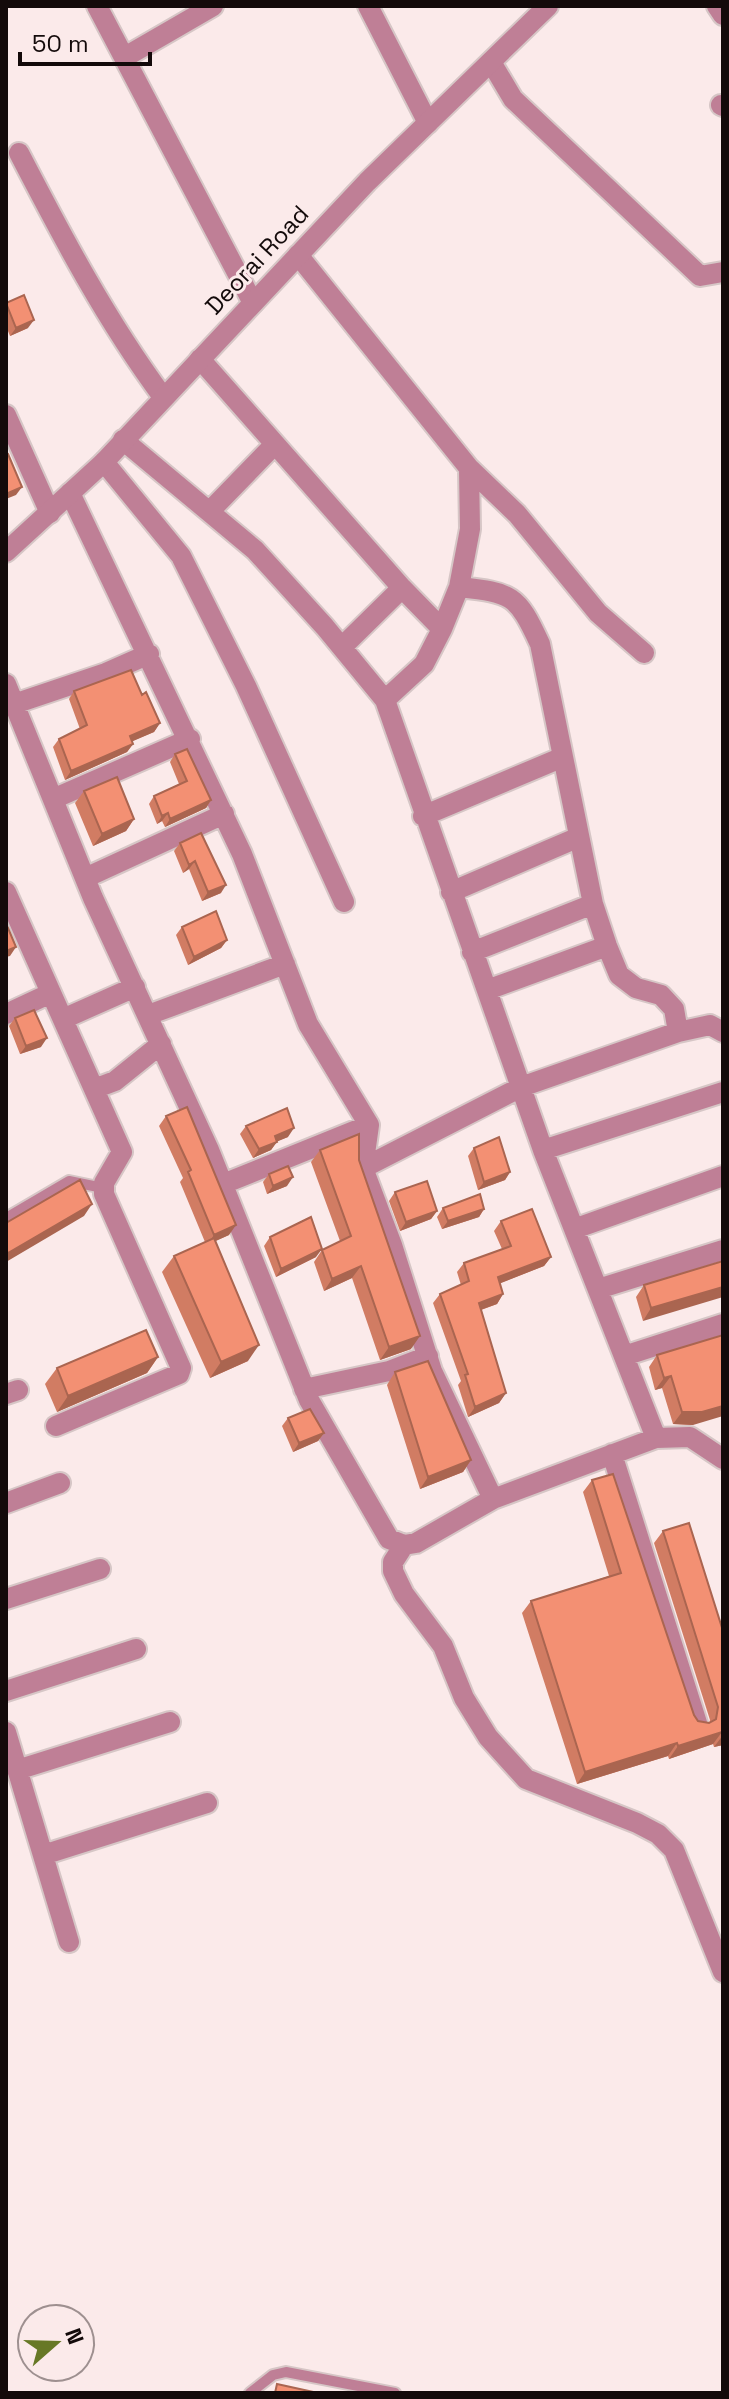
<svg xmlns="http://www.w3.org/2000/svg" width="729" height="2399" font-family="'Space Grotesk',sans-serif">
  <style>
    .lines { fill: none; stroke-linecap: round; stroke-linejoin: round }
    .service-casing { stroke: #d6c6c6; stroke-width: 14 }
    .minor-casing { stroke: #d6c6c6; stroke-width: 24 }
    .tertiary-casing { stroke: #d6c6c6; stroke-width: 24 }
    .service { stroke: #bf7f96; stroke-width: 10 }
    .minor { stroke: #bf7f96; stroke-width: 20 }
    .tertiary { stroke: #bf7f96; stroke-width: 20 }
    .wall { fill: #d17c63 }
    .shaded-wall { fill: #aa6550 }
    .building { fill: #f39073; stroke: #aa6550; stroke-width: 2 }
    .labels { text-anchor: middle; stroke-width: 6; stroke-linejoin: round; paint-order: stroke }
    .street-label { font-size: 24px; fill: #130a0a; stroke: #fbeaea }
  </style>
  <rect width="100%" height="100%" fill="#fbeaea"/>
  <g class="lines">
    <defs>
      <path id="service" d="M6,1218L69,1181L103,1188
        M250,2393L273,2375L286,2372L395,2393"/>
      <path id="minor" d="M97,6L253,303
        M368,6L428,123
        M717,6L723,15
        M125,57L213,6
        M491,62L513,99L700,276L723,272
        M721,105L723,106
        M19,153C63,238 106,320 163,397
        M298,255L469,468L517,514L598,613L644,653
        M200,359L402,588L442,629L424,664L385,700L543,1150L656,1438
        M6,415L50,513
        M123,440L255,550L325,627L385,700
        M104,462L181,556L246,686L344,902
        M70,493L242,854L308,1024L369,1125L363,1168L392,1245L432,1371L493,1499
        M210,511L275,444
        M442,629L459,587
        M342,647L402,588
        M6,684L93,898L209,1150L309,1400L389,1539L404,1545L416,1543L493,1499L656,1438L690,1437L723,1459
        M14,704L106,673L149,654
        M53,799L190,739
        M423,816L563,757
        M85,878L224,814
        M6,892L122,1152L104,1183V1194L181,1368L179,1374L56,1426
        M451,892L579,837
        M472,952L593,904
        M487,990L607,946
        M6,1014L51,993
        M148,1015L285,964
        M63,1019L135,987
        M678,1032L710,1025L723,1032
        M94,1089L115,1081L161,1044
        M543,1150L723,1092
        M363,1168L521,1087L678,1032L674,1009L661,995L636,988L619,975L607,946L593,904L540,644C517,594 512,593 459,587L470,529L469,468
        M223,1184L369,1125
        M574,1229L723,1176
        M598,1289L723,1250
        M624,1356L723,1324
        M304,1389L389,1371L428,1356
        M6,1394L18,1390
        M612,1454L697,1723
        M6,1503L60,1483
        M404,1545L393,1562V1571L404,1594L443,1646L464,1698L488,1737L526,1779L637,1823L658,1834L674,1850L723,1972
        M6,1599L100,1569
        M6,1691L136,1649
        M6,1732L69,1942
        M17,1770L170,1722
        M43,1855L207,1803"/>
      <path id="tertiary" d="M6,552L104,462L367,182L548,6"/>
    </defs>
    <!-- service casing -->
    <use href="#service" class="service-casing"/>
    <!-- minor casing -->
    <use href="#minor" class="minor-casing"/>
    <!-- tertiary casing -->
    <use href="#tertiary" class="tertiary-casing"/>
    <!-- service -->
    <use href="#service" class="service"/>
    <!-- minor -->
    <use href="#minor" class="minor"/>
    <!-- tertiary -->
    <use href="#tertiary" class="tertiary"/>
  </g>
  <!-- wall -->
  <path class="wall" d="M6,303L28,328L10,336L6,326Z
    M74,691L142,695L160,723L154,732L132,741L133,744L127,752L65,780L53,747L59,739L80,729L69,699Z
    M175,754L211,800L206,808L165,827L162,821L157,824L149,804L154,796L179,784L170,762Z
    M84,791L134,819L126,831L93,846L75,803Z
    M180,843L221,893L202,901L189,869L183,873L174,851Z
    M182,927L227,940L221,948L188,965L176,935Z
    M15,1018L41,1047L20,1054L9,1026Z
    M166,1116L229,1235L215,1241L248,1361L210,1378L162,1272L174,1256L205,1242L180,1182L183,1178L159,1126Z
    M246,1126L288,1137L277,1141L271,1150L253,1158L240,1134Z
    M474,1148L510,1172L505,1180L478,1190L468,1156Z
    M320,1150L359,1160L411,1349L380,1360L352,1278L324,1291L314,1262L322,1250L340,1241L311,1162Z
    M269,1174L287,1186L267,1194L263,1182Z
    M395,1192L437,1211L431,1219L400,1231L389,1201Z
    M443,1208L484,1209L479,1217L442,1229L437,1217Z
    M501,1221L551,1257L544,1266L500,1283L503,1294L497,1304L481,1310L506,1393L499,1403L468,1417L458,1385L461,1381L433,1303L440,1294L461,1285L457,1272L464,1263L502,1249L494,1231Z
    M270,1237L316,1257L276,1277L264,1246Z
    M723,1261L643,1321L636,1297L644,1285Z
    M723,1335L693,1425L673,1424L662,1388L655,1390L649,1367L657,1355Z
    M158,1357L147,1373L57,1412L45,1384L57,1368Z
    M395,1372L471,1460L463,1472L420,1489L387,1385Z
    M288,1418L324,1433L318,1441L293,1452L282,1426Z
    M592,1480L694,1715L698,1721L709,1723L710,1720L654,1543L663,1531L723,1631V1745L714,1747L713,1744L669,1759L668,1756L577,1784L522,1613L531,1601L609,1576L583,1492Z"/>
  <!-- shaded-wall -->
  <path class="shaded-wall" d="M34,320L28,328L10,336L16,328Z
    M22,487L16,495L6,499V494Z
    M160,723L154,732L124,745L130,736Z
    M133,744L127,752L65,780L71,771Z
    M211,800L206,808L165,827L170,819Z
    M168,813L162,821L157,824L162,816Z
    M134,819L126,831L93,846L102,834Z
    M195,861L189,869L183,873L189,865Z
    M226,885L221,893L202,901L208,892Z
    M227,940L221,948L188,965L194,957Z
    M16,947L10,956L6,957V951Z
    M47,1038L41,1047L20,1054L26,1046Z
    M294,1128L288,1137L269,1145L275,1136Z
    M277,1142L271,1150L253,1158L259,1149Z
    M510,1172L505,1180L478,1190L484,1182Z
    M293,1177L287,1186L267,1194L273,1186Z
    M92,1204L84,1216L6,1262V1256L8,1253Z
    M484,1209L479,1217L442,1229L448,1221Z
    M437,1211L431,1219L400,1231L406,1222Z
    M236,1225L229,1235L207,1245L214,1235Z
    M322,1249L316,1257L276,1277L281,1269Z
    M551,1257L544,1266L491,1287L498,1277Z
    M361,1266L352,1278L324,1291L332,1279Z
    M723,1287V1297L643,1321L651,1308Z
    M503,1294L497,1304L472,1313L479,1303Z
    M420,1336L411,1349L380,1360L389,1347Z
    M259,1345L248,1361L210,1378L221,1362Z
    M158,1357L147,1373L57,1412L68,1396Z
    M671,1376L662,1388L655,1390L664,1378Z
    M506,1393L499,1403L468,1417L475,1407Z
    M723,1406V1416L693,1425L673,1424L682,1412Z
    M324,1433L318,1441L293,1452L299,1443Z
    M471,1460L463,1472L420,1489L428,1477Z
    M722,1732L713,1744L669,1759L678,1746Z
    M723,1735V1745L714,1747Z
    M677,1743L668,1756L577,1784L585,1772Z"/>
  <!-- building -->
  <path class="building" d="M24,295L34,320L16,328L6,303Z
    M8,454L22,487L6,494V455Z
    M131,670L142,695L146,692L160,723L130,736L133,744L71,771L59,739L87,725L74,691Z
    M187,749L211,800L170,819L168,813L162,816L154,796L187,781L175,754Z
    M117,777L134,819L102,834L84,791Z
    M201,833L226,885L208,892L195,861L189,865L180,843Z
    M216,911L227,940L194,957L182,927Z
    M8,928L16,947L6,951V930Z
    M34,1010L47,1038L26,1046L15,1018Z
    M187,1107L236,1225L214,1235L188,1172L191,1170L166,1116Z
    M287,1108L294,1128L275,1136L277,1142L259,1149L246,1126Z
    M359,1134V1160L420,1336L389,1347L361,1266L332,1279L322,1250L351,1236L320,1150Z
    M499,1137L510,1172L484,1182L474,1148Z
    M288,1166L293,1177L273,1186L269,1174Z
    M80,1180L92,1204L8,1253L6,1250V1223Z
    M427,1181L437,1211L406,1222L395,1192Z
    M480,1194L484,1209L448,1221L443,1208Z
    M532,1209L551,1257L498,1277L503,1294L479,1303L506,1393L475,1407L465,1375L468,1374L440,1294L469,1281L464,1263L511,1246L501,1221Z
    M311,1217L322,1249L281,1269L270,1237Z
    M214,1238L259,1345L221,1362L174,1256Z
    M723,1261V1287L651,1308L644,1285Z
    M146,1330L158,1357L68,1396L57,1368Z
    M723,1335V1406L702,1412H682L671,1376L664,1378L657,1355Z
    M428,1361L471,1460L428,1477L395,1372Z
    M310,1409L324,1433L299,1443L288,1418Z
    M613,1474L694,1715L698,1721L709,1723L716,1719L718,1707L663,1531L689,1523L723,1631V1735L722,1732L678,1746L677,1743L585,1772L531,1601L621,1573L592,1480Z
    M277,2384L318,2393H275Z"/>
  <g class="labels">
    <!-- street labels -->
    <g class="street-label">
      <text transform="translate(257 260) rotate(-47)" y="8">Deorai Road</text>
    </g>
  </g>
  <!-- border -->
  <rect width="729" height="2399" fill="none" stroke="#130a0a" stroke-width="16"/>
  <!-- north arrow -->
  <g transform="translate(56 2343) rotate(70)"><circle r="38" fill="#fbeaea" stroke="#9e9090" stroke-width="2"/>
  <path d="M0-6L14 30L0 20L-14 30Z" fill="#677826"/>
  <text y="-12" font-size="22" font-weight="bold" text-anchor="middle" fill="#130a0a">N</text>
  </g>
  <!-- scale -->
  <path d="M20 52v12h130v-12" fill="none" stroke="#130a0a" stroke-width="4"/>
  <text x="32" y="52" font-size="24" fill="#130a0a" stroke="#fbeaea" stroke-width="6" paint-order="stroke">50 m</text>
</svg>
